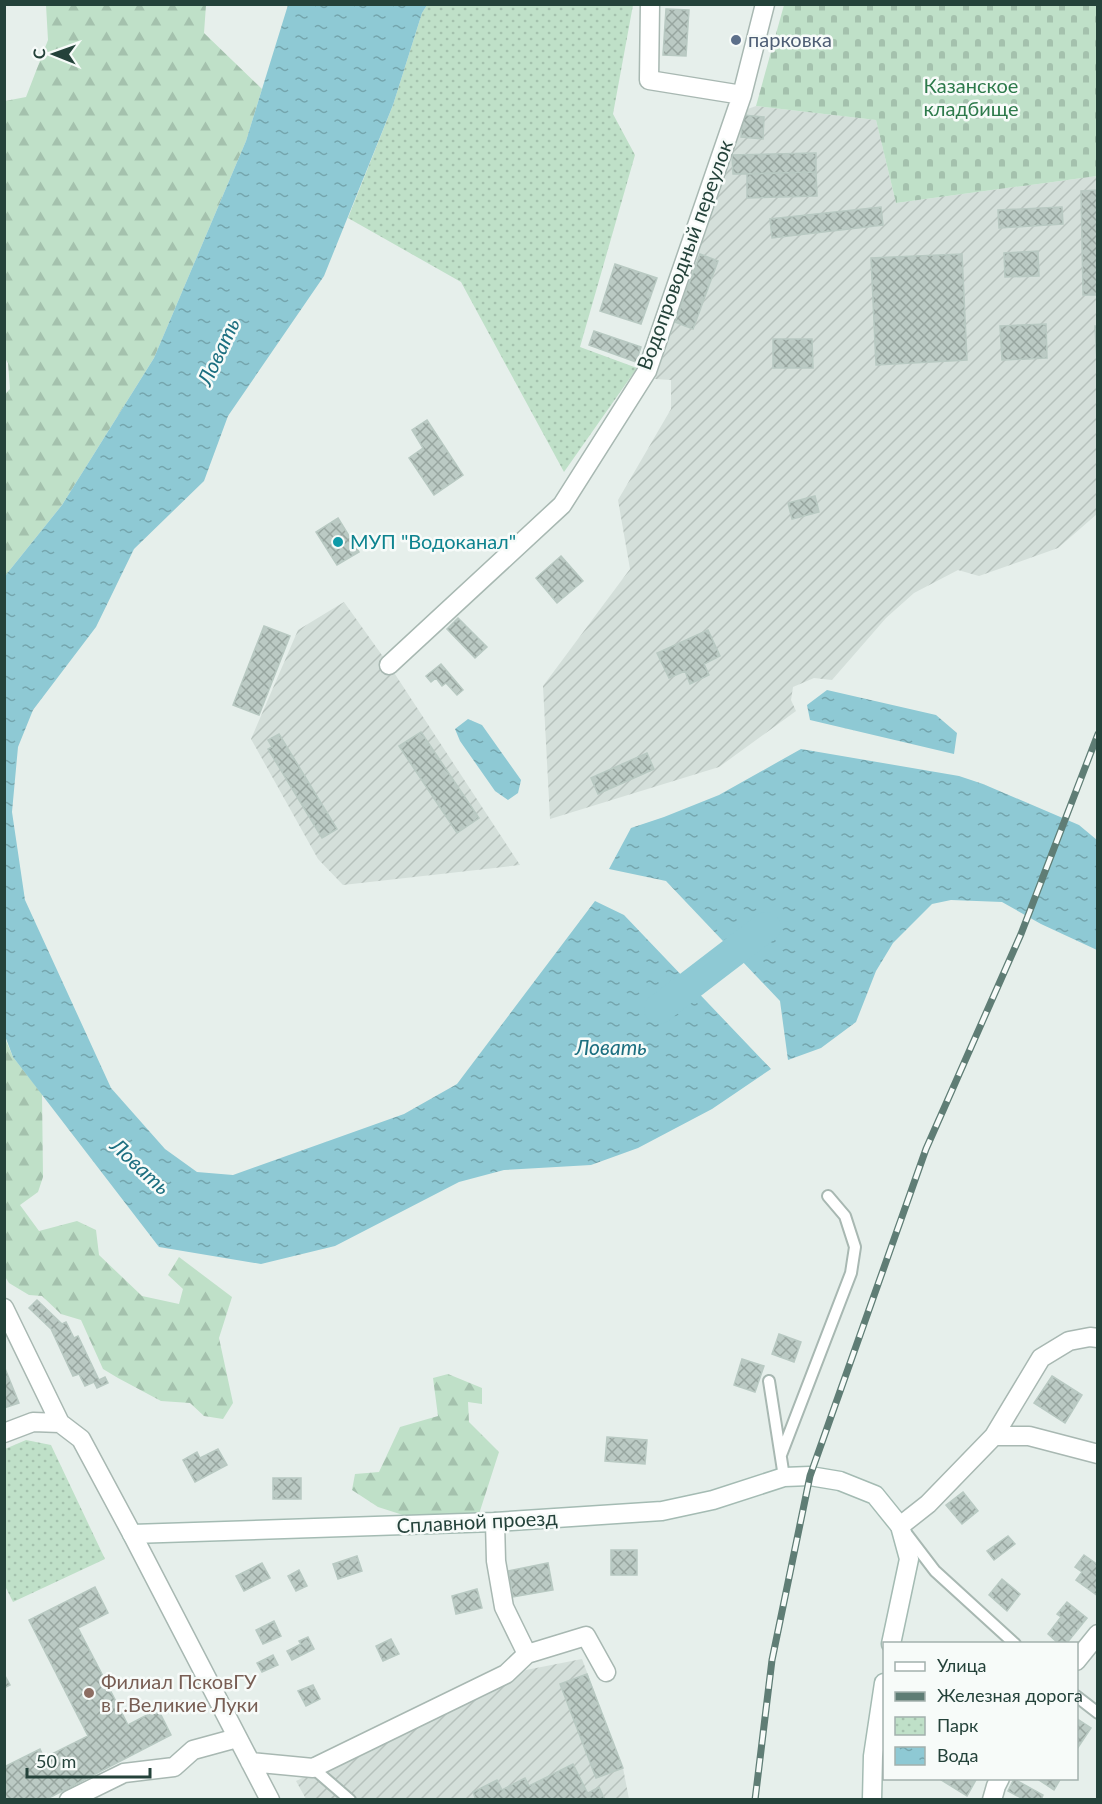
<svg xmlns="http://www.w3.org/2000/svg" width="1102" height="1804" font-family="Lato,sans-serif">
  <style>
    .industrial { fill: url(#industrial-furrows) }
    .forest { fill: url(#forest-firs) }
    .cemetery { fill: url(#cemetery-stones) }
    .park { fill: url(#park-dots) }
    .water { fill: url(#water-ripples) }
    .lines { fill: none; stroke-linecap: round; stroke-linejoin: round }
    .river { stroke: #8ec9d4; stroke-width: 30 }
    .building { fill: url(#building-cross-hatch); stroke: #b8c9c2; stroke-width: 1.5 }
    .lane-casing { stroke: #a8b8b2; stroke-width: 14 }
    .street-casing { stroke: #a8b8b2; stroke-width: 21 }
    .secondary-casing { stroke: #a4bbb3; stroke-width: 21 }
    .lane { stroke: #fff; stroke-width: 10 }
    .street { stroke: #fff; stroke-width: 18 }
    .secondary { stroke: #fff; stroke-width: 18 }
    .rail-casing { stroke: #5f7d75; stroke-width: 7 }
    .rail { stroke: #f7fbf9; stroke-width: 4.5; stroke-dasharray: 14; stroke-linecap: butt }
    .service-dot { fill: #5c6f8a; stroke: #f7fbf9; stroke-width: 2 }
    .culture-dot { fill: #0f9aa8; stroke: #f7fbf9; stroke-width: 2 }
    .education-dot { fill: #8d6e63; stroke: #f7fbf9; stroke-width: 2 }
    .labels { text-anchor: middle; stroke-width: 5; stroke-linejoin: round; paint-order: stroke }
    .service-label { font-size: 20px; fill: #4e5e75; stroke: #f7fbf9; text-anchor: start }
    .park-label { font-size: 20px; fill: #2d7a4b; stroke: #f7fbf9 }
    .street-label { font-size: 20px; fill: #24423a; stroke: #f7fbf9 }
    .culture-label { font-size: 20px; fill: #0d838f; stroke: #f7fbf9; text-anchor: start }
    .education-label { font-size: 20px; fill: #785e54; stroke: #f7fbf9; text-anchor: start }
    .water-label { font-size: 21px; font-style: italic; fill: #1c6f80; stroke: #f7fbf9 }
  </style>
  <defs>
    <pattern id="industrial-furrows" width="10" height="10" patternUnits="userSpaceOnUse" patternTransform="scale(1.5)"><rect width="10" height="10" fill="#d4dfda"/><path d="M-1 1l2-2M0 10L10 0M9 11l2-2" fill="none" stroke="#b6c1bc"/></pattern>
    <pattern id="forest-firs" width="22" height="20" patternUnits="userSpaceOnUse" patternTransform="scale(1.5)"><rect width="22" height="20" fill="#bfe0c8"/><path d="M5 1l3.5 6h-7zM16 11l3.5 6h-7z" fill="#a4c1ad"/></pattern>
    <pattern id="cemetery-stones" width="16" height="16" patternUnits="userSpaceOnUse" patternTransform="scale(1.5)"><rect width="16" height="16" fill="#bfe0c8"/><path d="M2 7V4a2 2 0 0 1 4 0v3zM10 15v-3a2 2 0 0 1 4 0v3z" fill="#a4c1ad"/></pattern>
    <pattern id="park-dots" width="8" height="8" patternUnits="userSpaceOnUse" patternTransform="scale(1.5)"><rect width="8" height="8" fill="#bfe0c8"/><path d="M2 2h.1M6 6h.1" fill="none" stroke="#a4c1ad" stroke-width="1.8" stroke-linecap="round"/></pattern>
    <pattern id="water-ripples" width="26" height="14" patternUnits="userSpaceOnUse" patternTransform="scale(1.5)"><rect width="26" height="14" fill="#8ec9d4"/><path d="M2 4q2-2 4 0t4 0M15 11q2-2 4 0t4 0" fill="none" stroke="#74a5ad"/></pattern>
    <pattern id="building-cross-hatch" width="8" height="8" patternUnits="userSpaceOnUse" patternTransform="scale(1.5)"><rect width="8" height="8" fill="#bbcac4"/><path d="M0 0l8 8M0 8l8-8" fill="none" stroke="#98a6a0"/></pattern>
  </defs>
  <rect width="100%" height="100%" fill="#e6efeb"/>
  <!-- industrial -->
  <path class="industrial" d="M756,106L876,120L896,203L1097,176V514L1058,548L979,576L958,570L914,593L886,618L832,680L814,678L793,687L791,700L796,711L719,767L550,819L543,686L630,569L618,500L671,409V380L655,379L675,322L745,110Z
    M344,602L389,665L520,865L343,885L318,859L251,739L298,630Z
    M582,1659L623,1768L629,1799H306L296,1781L526,1670Z"/>
  <!-- forest -->
  <path class="forest" d="M46,5H206L204,33L262,89L246,141L154,358L62,505L5,576L4,395L10,389L8,363L4,357L5,101L26,97L48,40Z
    M4,1036L13,1057L42,1094L43,1177L38,1192L20,1205L39,1231L77,1221L96,1230L99,1255L142,1296L179,1304L183,1289L168,1275L179,1257L232,1297L219,1338L233,1403L223,1419L204,1416L190,1403L161,1401L118,1378L103,1369L81,1320L61,1314L42,1296L29,1295L9,1283L4,1275Z
    M448,1374L482,1388V1404L468,1402L469,1422L499,1452L479,1514L403,1515L378,1507L352,1490L355,1474L379,1472L400,1427L438,1416L433,1378Z"/>
  <!-- cemetery -->
  <path class="cemetery" d="M784,5H1097V176L896,203L876,120L756,106Z"/>
  <!-- park -->
  <path class="park" d="M427,5H633L613,114L635,155L580,347L637,368L564,472L461,282L348,218L393,105L422,13Z
    M26,1440L51,1445L105,1559L13,1602L5,1586V1449Z"/>
  <!-- water -->
  <path class="water" d="M387,4L388,6L389,4L427,5L422,13L393,105L324,276L228,416L204,481L134,549L96,627L33,710L18,747L12,812L25,900L111,1088L165,1149L197,1172L233,1175L404,1114L457,1084L595,901L624,915L771,1069L712,1109L638,1148L591,1165L504,1170L459,1182L335,1246L261,1264L159,1247L13,1057L5,1036V576L62,505L154,358L246,141L288,5Z
    M827,690L936,715L957,733L954,754L810,720L807,705Z
    M468,719L482,725L521,780L518,793L508,800L495,791L460,741L455,729Z
    M801,749L959,776L983,784L1079,825L1097,840V950L1041,924L1002,902L951,900L932,904L893,943L876,971L856,1022L821,1048L788,1060L780,1001L666,881L609,869L631,828L664,817L719,795Z"/>
  <g class="lines">
    <!-- river -->
    <path class="river" d="M659,1009L766,927"/>
  </g>
  <!-- building -->
  <path class="building" d="M666,9L689,10L686,56L663,55Z
    M743,115L764,117L763,139L741,137Z
    M816,153V172L733,174L732,155Z
    M816,172L817,196L747,198V174Z
    M1098,190V295H1083L1081,191Z
    M881,207L883,225L772,238L770,219Z
    M1062,207L1063,224L999,228L998,210Z
    M1038,251L1039,276L1005,277L1004,253Z
    M700,254L718,261L693,329L675,322Z
    M962,254L967,360L876,365L871,258Z
    M615,264L657,278L641,324L600,311Z
    M1046,324L1047,358L1002,360L1000,326Z
    M1095,326H1098V363H1097Z
    M594,331L641,347L636,362L589,345Z
    M773,339H812L813,368H773Z
    M427,420L463,475L434,495L409,458L423,448L412,430Z
    M815,496L819,512L792,519L788,503Z
    M338,518L359,552L337,565L316,532Z
    M561,556L583,581L557,603L536,578Z
    M458,618L487,647L475,658L447,629Z
    M264,626L290,636L259,715L233,705Z
    M708,630L720,656L704,664L709,675L690,684L685,671L669,678L657,653Z
    M441,664L463,690L457,695L446,683L442,686L436,678L431,682L426,676Z
    M421,732L479,818L457,833L399,746Z
    M279,734L337,829L322,838L268,749L272,747L268,740Z
    M647,753L654,769L598,794L591,778Z
    M37,1300L62,1324L66,1322L74,1338L78,1336L99,1380L105,1377L108,1383L97,1388L94,1382L85,1386L79,1374L73,1376L51,1329L29,1308Z
    M779,1334L801,1342L794,1362L772,1354Z
    M742,1359L764,1366L755,1392L734,1385Z
    M4,1366L19,1403L4,1408Z
    M1052,1376L1082,1395L1065,1423L1034,1403Z
    M607,1437L647,1440L645,1464L605,1461Z
    M218,1449L227,1465L195,1482L183,1460L197,1452L200,1458Z
    M273,1478H301V1499H273Z
    M963,1492L978,1511L962,1524L946,1505Z
    M1008,1536L1015,1544L994,1560L987,1551Z
    M611,1550H637V1575H611Z
    M1084,1555L1098,1565V1596L1076,1580L1082,1572L1075,1567Z
    M357,1556L362,1571L338,1579L333,1564Z
    M262,1563L270,1578L244,1591L236,1576Z
    M548,1563L553,1590L513,1597L508,1571Z
    M299,1570L307,1586L296,1591L288,1576Z
    M1002,1579L1020,1594L1007,1611L989,1595Z
    M95,1587L108,1613L78,1628L103,1676L128,1725L158,1709L171,1735L45,1800H4V1767L40,1749L44,1758L88,1736L29,1620Z
    M477,1589L482,1608L456,1614L452,1596Z
    M1067,1602L1087,1618L1066,1644H1059L1048,1634L1061,1617L1057,1614Z
    M274,1621L281,1636L263,1644L256,1630Z
    M308,1637L314,1649L292,1660L287,1651L301,1644L299,1641Z
    M391,1639L399,1654L383,1661L376,1646Z
    M273,1655L278,1665L262,1672L257,1663Z
    M4,1674L10,1685L4,1688Z
    M587,1674L623,1768L596,1778L560,1684Z
    M313,1685L320,1699L306,1706L298,1691Z
    M1076,1718L1091,1728L1077,1749H1076Z
    M573,1764L591,1800H476L473,1792L497,1780L502,1790L525,1778L529,1786Z
    M938,1778H977L967,1796Z
    M1036,1778H1061L1054,1790Z
    M1014,1779L1043,1795L1041,1800H1025L1008,1791Z
    M599,1787L605,1800H591L588,1793Z"/>
  <g class="lines">
    <defs>
      <path id="lane" d="M769,1381L784,1477
        M781,1455L851,1273L855,1247L845,1216L828,1196
        M906,1533L935,1571L1015,1644
        M1076,1696L1098,1713
        M313,1768L350,1800"/>
      <path id="street" d="M650,4L649,80L742,95
        M389,665L562,505L647,371L742,95L765,4
        M4,1308L60,1423L81,1439L132,1534L270,1800
        M4,1433L33,1422L60,1423
        M994,1436H1029L1098,1454
        M495,1522L496,1561L504,1607L527,1654L586,1636L606,1672
        M900,1526L928,1504L994,1436L1041,1358L1069,1341L1090,1337L1098,1338
        M1076,1661L1098,1634
        M250,1762L313,1768L506,1674L527,1654
        M69,1800L124,1773L174,1767L193,1750L237,1738
        M992,1800L996,1786L1000,1778"/>
      <path id="secondary" d="M132,1534L495,1522L662,1511L713,1500L784,1477L810,1476L840,1481L875,1495L900,1526L909,1559L891,1644
        M872,1800L873,1756L884,1683"/>
    </defs>
    <!-- lane casing -->
    <use href="#lane" class="lane-casing"/>
    <!-- street casing -->
    <use href="#street" class="street-casing"/>
    <!-- secondary casing -->
    <use href="#secondary" class="secondary-casing"/>
    <!-- lane -->
    <use href="#lane" class="lane"/>
    <!-- street -->
    <use href="#street" class="street"/>
    <!-- secondary -->
    <use href="#secondary" class="secondary"/>
    <defs>
      <path id="rail" d="M755,1800L772,1660L810,1476L926,1149L1021,934L1098,734"/>
    </defs>
    <!-- rail casing -->
    <use href="#rail" class="rail-casing"/>
    <!-- rail -->
    <use href="#rail" class="rail"/>
  </g>
  <!-- markers -->
  <circle class="service-dot" cx="736" cy="40" r="6"/>
  <circle class="culture-dot" cx="338" cy="542" r="6"/>
  <circle class="education-dot" cx="89" cy="1693" r="6"/>
  <g class="labels">
    <!-- service labels -->
    <g class="service-label">
      <text x="748" y="47">парковка</text>
    </g>
    <!-- park labels -->
    <g class="park-label">
      <text x="971" y="93">Казанское<tspan x="971" dy="23">кладбище</tspan></text>
    </g>
    <!-- street labels -->
    <g class="street-label">
      <text transform="translate(685 255) rotate(-70)" y="7">Водопроводный переулок</text>
      <text transform="translate(477 1522) rotate(-3)" y="7">Сплавной проезд</text>
    </g>
    <!-- culture labels -->
    <g class="culture-label">
      <text x="350" y="549">МУП "Водоканал"</text>
    </g>
    <!-- education labels -->
    <g class="education-label">
      <text x="101" y="1689">Филиал ПсковГУ<tspan x="101" dy="23">в г.Великие Луки</tspan></text>
    </g>
    <!-- water labels -->
    <g class="water-label">
      <text transform="translate(219 352) rotate(-65)" y="7">Ловать</text>
      <text x="611" y="1055">Ловать</text>
      <text transform="translate(140 1167) rotate(43)" y="7">Ловать</text>
    </g>
  </g>
  <!-- border -->
  <rect width="1102" height="1804" fill="none" stroke="#24423a" stroke-width="12"/>
  <!-- legend -->
  <rect x="883" y="1642" width="195" height="138" fill="#f7fbf9" stroke="#a3b1ad" stroke-width="1.5"/>
  <rect x="895" y="1662" width="30" height="9" fill="#ffffff" stroke="#a3b1ad" stroke-width="1.5"/>
  <text x="937" y="1672" font-size="18" fill="#24423a">Улица</text>
  <rect x="895" y="1692" width="30" height="9" fill="#5f7d75" stroke="#a3b1ad" stroke-width="1.5"/>
  <text x="937" y="1702" font-size="18" fill="#24423a">Железная дорога</text>
  <rect x="895" y="1717" width="30" height="18" fill="url(#park-dots)" stroke="#a3b1ad" stroke-width="1.5"/>
  <text x="937" y="1732" font-size="18" fill="#24423a">Парк</text>
  <rect x="895" y="1747" width="30" height="18" fill="url(#water-ripples)" stroke="#a3b1ad" stroke-width="1.5"/>
  <text x="937" y="1762" font-size="18" fill="#24423a">Вода</text>
  <!-- north arrow -->
  <g transform="translate(54 54) rotate(271)" stroke="#f7fbf9" stroke-width="4.5" paint-order="stroke">
  <path d="M0-4.5L10 22L0 15L-10 22Z" fill="#24423a"/>
  <text y="-9" font-size="16" font-weight="bold" text-anchor="middle" fill="#24423a">С</text>
  </g>
  <!-- scale -->
  <path d="M27 1768v9h123v-9" fill="none" stroke="#24423a" stroke-width="3"/>
  <text x="36" y="1768" font-size="18" fill="#24423a" stroke="#f7fbf9" stroke-width="4.5" paint-order="stroke">50 m</text>
</svg>
